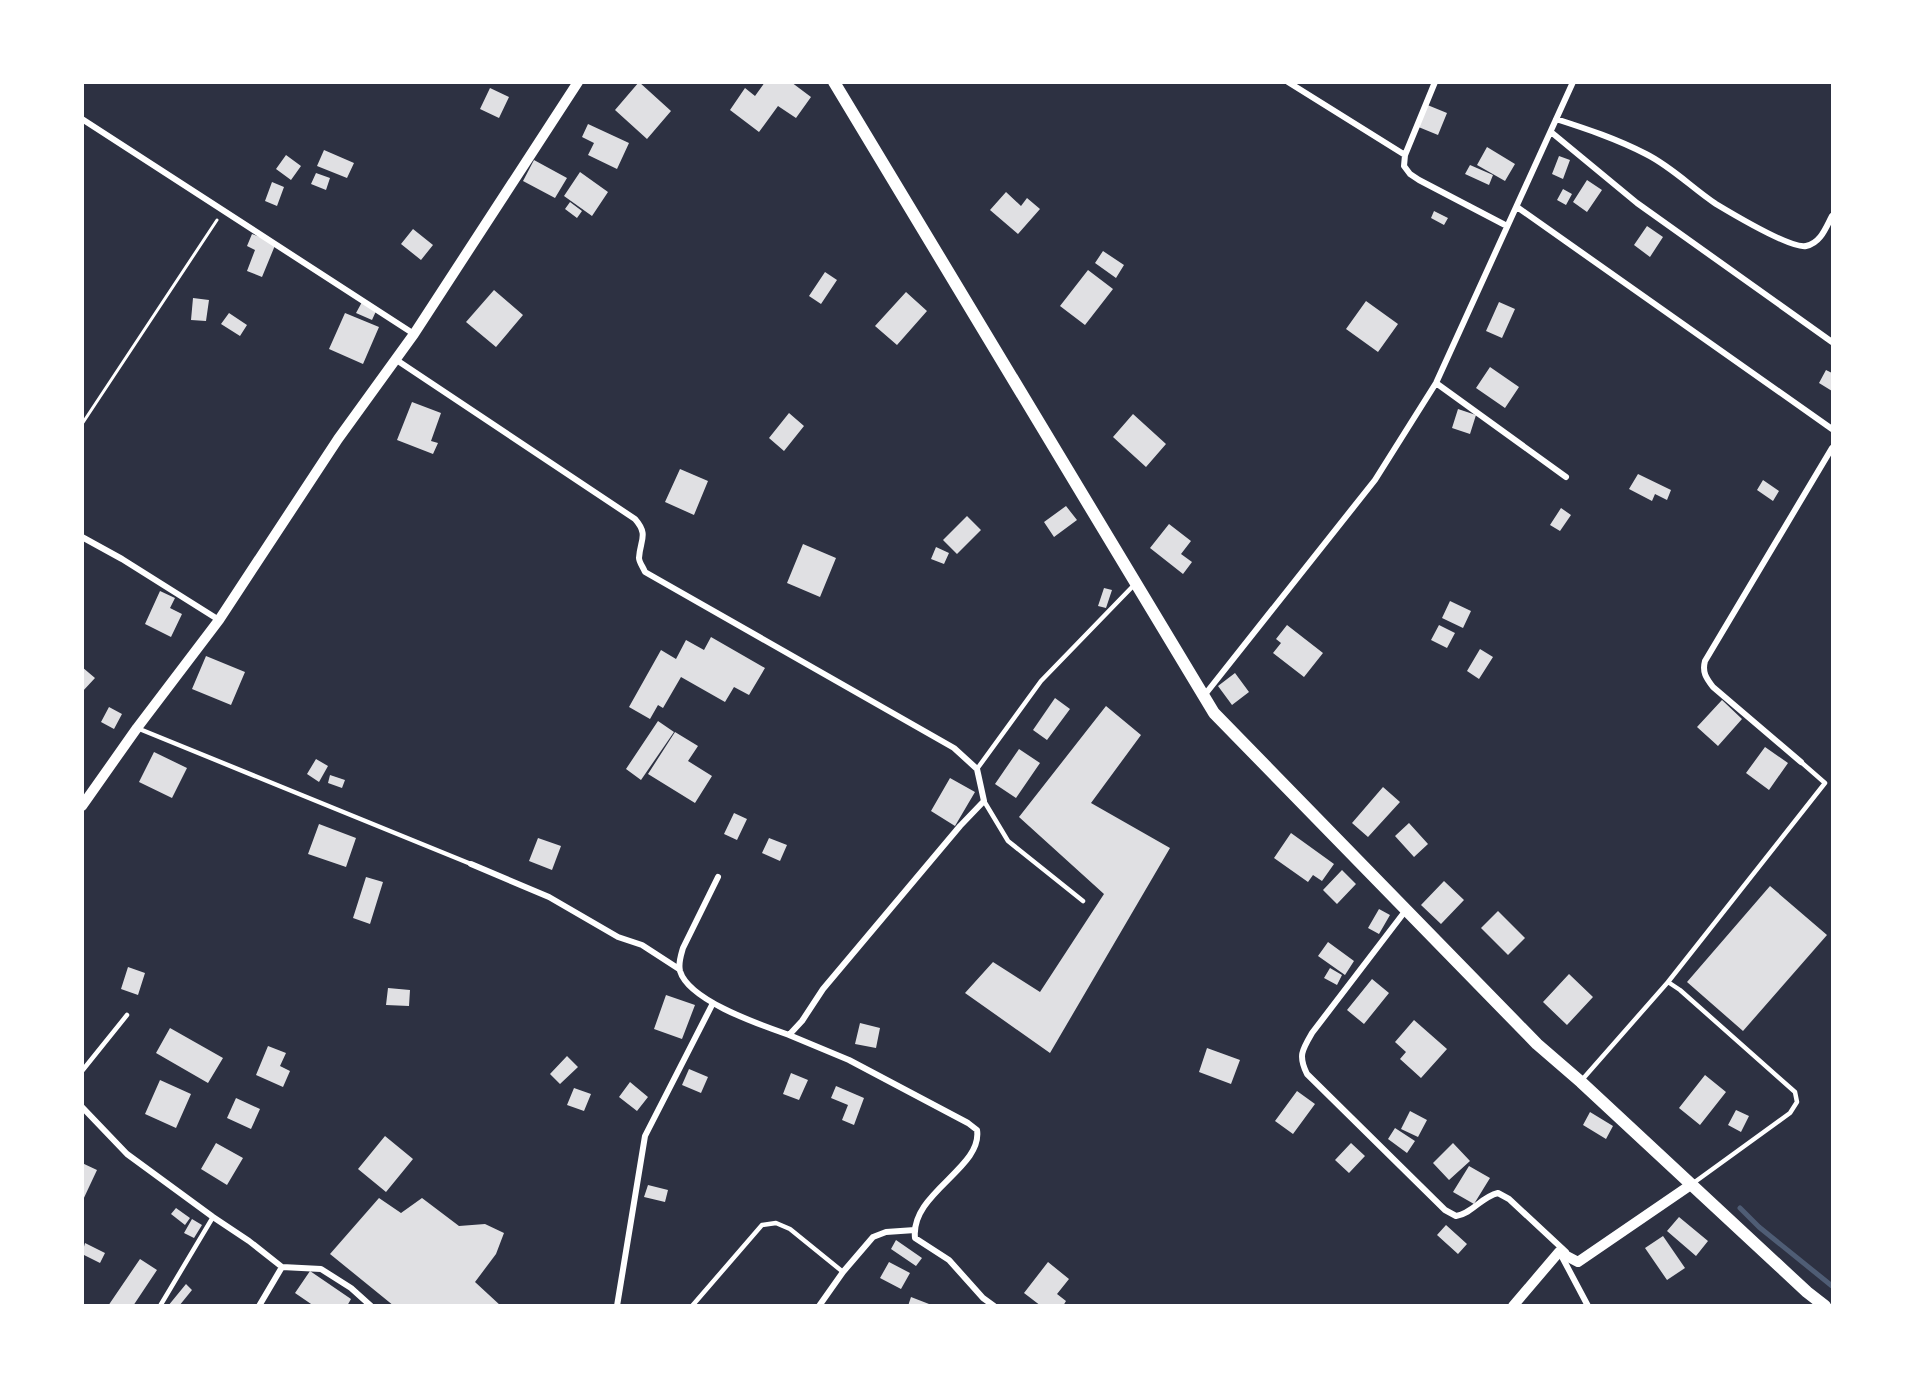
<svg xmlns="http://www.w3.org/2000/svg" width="1915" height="1388" font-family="'Alegreya Sans',sans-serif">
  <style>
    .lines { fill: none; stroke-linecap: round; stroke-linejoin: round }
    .stream { stroke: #4f5d75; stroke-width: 5 }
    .building { fill: #e0e0e3 }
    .path { stroke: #fff; stroke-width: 3 }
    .service { stroke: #fff; stroke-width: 4.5 }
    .minor { stroke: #fff; stroke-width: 6 }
    .tertiary { stroke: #fff; stroke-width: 10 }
    .secondary { stroke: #fff; stroke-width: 12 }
  </style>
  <rect width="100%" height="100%" fill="#2d3142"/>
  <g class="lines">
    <!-- stream -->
    <path class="stream" d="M1740,1208L1759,1227L1832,1286"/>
  </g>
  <!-- building -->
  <path class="building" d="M639,82L671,111L647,139L615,110Z
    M765,82H791L811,97L796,118L778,106L759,132L730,110L745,88L755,96Z
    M490,88L509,97L499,118L480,109Z
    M1425,104L1447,113L1438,135L1416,126Z
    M588,124L629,143L617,169L588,155L594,143L582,137Z
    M1487,147L1515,164L1505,181L1477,165Z
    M324,150L354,163L347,178L317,166Z
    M286,155L301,166L291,180L276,169Z
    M1559,156L1570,160L1563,179L1552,174Z
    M534,160L567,178L555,198L523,181Z
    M1470,165L1493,175L1489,185L1465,174Z
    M580,172L608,192L592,216L564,196Z
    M316,173L330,178L326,190L311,184Z
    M1587,180L1602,190L1587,212L1573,202Z
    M272,182L284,187L277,206L265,201Z
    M1563,189L1572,194L1566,205L1557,200Z
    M1006,192L1021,206L1027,198L1040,209L1018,234L990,210Z
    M570,202L582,211L577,218L565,209Z
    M1434,211L1448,218L1444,225L1431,218Z
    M1647,226L1663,237L1650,257L1634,245Z
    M413,229L433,245L421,260L401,244Z
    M252,234L276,243L262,277L247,271L255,250L247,246Z
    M1103,251L1124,265L1116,278L1095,263Z
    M1088,270L1113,289L1085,325L1060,306Z
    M825,272L837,280L821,304L809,296Z
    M494,290L523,315L496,347L466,322Z
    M906,292L927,311L897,345L875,326Z
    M193,298L209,300L206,321L191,320Z
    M1366,301L1398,324L1378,352L1346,329Z
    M362,302L377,309L372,320L356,313Z
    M1499,302L1515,309L1502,338L1486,331Z
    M229,313L247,325L240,336L221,324Z
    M345,313L379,327L363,364L329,349Z
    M1490,367L1519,387L1505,408L1476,388Z
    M1826,370L1832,373V391L1819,383Z
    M412,402L441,413L431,441L438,443L433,454L397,440Z
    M1458,409L1476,415L1470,434L1452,428Z
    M789,413L804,426L784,451L769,438Z
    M1133,414L1166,444L1146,467L1113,437Z
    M680,469L708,481L694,515L665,502Z
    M1638,474L1671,490L1667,500L1655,494L1652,501L1629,489Z
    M1763,480L1779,491L1773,501L1757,490Z
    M1066,506L1077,520L1054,537L1044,522Z
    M1561,508L1571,515L1560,531L1550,525Z
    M967,516L981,530L957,554L943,540Z
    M1169,524L1191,541L1181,554L1192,562L1183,574L1150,548Z
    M803,544L836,558L820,597L787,583Z
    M936,547L949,553L944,564L931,559Z
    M1104,588L1112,590L1106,608L1098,606Z
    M160,591L175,598L170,608L182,614L171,637L145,624Z
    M1450,601L1471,611L1463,628L1442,618Z
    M1287,625L1323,653L1304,677L1273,653L1281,643L1276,639Z
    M1439,625L1455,633L1447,648L1431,640Z
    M711,637L765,668L749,695L734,687L725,702L681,677L663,708L658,705L650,719L629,707L661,650L676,659L686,640L704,650Z
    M1480,649L1493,657L1479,679L1467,671Z
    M206,656L245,672L231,705L192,689Z
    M82,667L95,678L82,692Z
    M1235,673L1249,692L1232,705L1218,686Z
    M1055,698L1070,709L1047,740L1033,730Z
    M1722,700L1742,719L1718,746L1697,727Z
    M1106,706L1141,735L1091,803L1170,848L1050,1053L965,993L993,962L1040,992L1104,894L1019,817Z
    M109,707L122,714L114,729L101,722Z
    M658,721L674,732L641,780L626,769Z
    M675,732L698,746L688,761L712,776L695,803L648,774Z
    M1765,747L1788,763L1769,790L1746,773Z
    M1019,749L1040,763L1016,798L995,784Z
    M154,752L187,768L172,798L139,782Z
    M316,759L328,766L319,782L307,774Z
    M330,775L345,780L342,788L328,783Z
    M950,778L975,792L955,826L931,811Z
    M1383,787L1400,802L1368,837L1352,823Z
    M734,813L747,819L737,840L724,834Z
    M1409,823L1428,844L1414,857L1395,836Z
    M319,824L356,838L346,867L308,854Z
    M1291,833L1334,864L1322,881L1313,875L1308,882L1274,858Z
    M538,838L561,846L552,870L529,861Z
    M769,838L787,845L780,861L762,853Z
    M1342,870L1356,884L1337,904L1323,890Z
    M366,877L383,882L370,924L353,918Z
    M1444,881L1464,900L1441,924L1421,905Z
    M1770,886L1827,935L1743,1031L1687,982Z
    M1379,909L1390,915L1379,934L1368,928Z
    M1498,911L1525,938L1508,955L1481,928Z
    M1328,942L1354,961L1345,975L1318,956Z
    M128,967L145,973L138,995L121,989Z
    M1330,968L1342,975L1337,985L1324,978Z
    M1569,974L1593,997L1567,1025L1543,1002Z
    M1372,979L1389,993L1364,1024L1347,1010Z
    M388,988L410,990L409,1006L386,1005Z
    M666,995L695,1005L682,1039L654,1029Z
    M1414,1020L1447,1049L1421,1078L1400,1059L1406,1052L1395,1042Z
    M860,1023L880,1028L876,1048L855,1044Z
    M170,1028L223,1058L208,1083L156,1053Z
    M268,1046L286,1053L280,1066L290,1071L283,1087L256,1075Z
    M1207,1048L1240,1060L1231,1084L1199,1072Z
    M567,1056L578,1067L560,1084L550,1074Z
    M689,1069L708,1077L701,1093L682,1085Z
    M791,1073L808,1080L799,1100L783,1094Z
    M1705,1075L1726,1092L1700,1125L1679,1108Z
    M160,1080L191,1094L176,1128L145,1114Z
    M630,1082L648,1097L637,1111L619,1097Z
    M836,1086L864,1098L854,1125L842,1120L848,1105L831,1098Z
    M574,1088L591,1094L584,1111L567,1105Z
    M1297,1091L1315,1104L1293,1134L1275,1121Z
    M236,1098L260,1109L251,1129L227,1118Z
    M1736,1110L1749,1116L1741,1132L1728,1125Z
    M1410,1111L1427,1120L1418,1137L1401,1129Z
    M1590,1112L1613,1126L1606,1139L1583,1125Z
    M1395,1128L1415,1141L1407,1153L1388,1139Z
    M385,1136L413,1159L386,1192L358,1169Z
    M216,1143L243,1158L227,1185L201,1169Z
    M1351,1143L1365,1156L1349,1173L1335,1160Z
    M1453,1143L1470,1161L1449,1180L1433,1163Z
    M82,1163L97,1170L82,1202Z
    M1469,1166L1490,1178L1474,1204L1453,1192Z
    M648,1185L668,1190L665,1202L644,1197Z
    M379,1198L401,1213L422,1198L459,1226L485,1224L504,1233L496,1254L475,1282L501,1306H394L330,1254Z
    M176,1208L190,1218L185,1225L171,1214Z
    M1679,1217L1708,1241L1696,1256L1667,1231Z
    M192,1219L202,1225L194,1238L184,1233Z
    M1446,1225L1467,1244L1458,1254L1437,1235Z
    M1663,1236L1685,1268L1667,1280L1645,1248Z
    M896,1240L922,1258L916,1266L891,1249Z
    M85,1243L105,1253L100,1263L82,1254Z
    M140,1259L157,1270L133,1306H108Z
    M889,1262L910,1273L901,1289L880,1278Z
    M1048,1262L1069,1279L1057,1294L1066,1301L1063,1306H1041L1024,1293Z
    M310,1271L351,1299L347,1306H314L295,1293Z
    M186,1284L192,1290L179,1306H168Z
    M911,1297L929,1304L928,1306H908Z"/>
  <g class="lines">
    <!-- path -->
    <path class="path" d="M82,424L217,220"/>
    <!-- service -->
    <path class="service" d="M137,728L471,864
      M977,769L1041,681L1135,584
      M984,801L1008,841L1083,901
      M82,1071L127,1015
      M1581,1081L1668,982
      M1692,1184L1790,1113L1797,1102L1795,1092L1680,990L1668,982L1825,783L1801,762
      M160,1306L213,1217
      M692,1306L762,1225L776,1223L790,1229L843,1272"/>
    <!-- minor -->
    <path class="minor" d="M1288,82L1405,155
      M1435,82L1405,155L1404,166L1410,174L1419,180L1507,226
      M82,119L414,334
      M1556,119C1587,129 1617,139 1646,154C1672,167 1692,188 1716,204C1731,213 1791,249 1806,246C1821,243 1826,227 1832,216
      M1551,132L1637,203L1832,342
      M1517,207L1832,429
      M395,359L635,519C649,535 640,540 639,558C639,562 643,567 645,572L954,748L977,769L984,801L960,826L823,989L802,1021L789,1035L849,1060L968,1123L977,1130C983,1168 910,1193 915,1238L949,1260L983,1298L994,1306
      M1436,383L1566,477
      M82,537L122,559L219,620
      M1203,697L1375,480L1436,383L1573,82
      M1801,762L1713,687C1706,678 1702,672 1705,661L1832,448
      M471,864L549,897L618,937L642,945L679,969
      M718,877L683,948C681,955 678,963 680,971C689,1001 761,1025 789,1035
      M1406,910L1312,1033C1302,1050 1298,1056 1307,1074L1445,1210L1456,1216C1473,1213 1481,1197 1498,1193L1509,1199L1566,1252
      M82,1107L127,1154L213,1217L249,1241L282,1267L321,1269L351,1288L371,1306
      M1561,1255L1588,1306
      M259,1306L282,1267
      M617,1306L645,1136L713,1003
      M819,1306L843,1272L873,1237L886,1232L915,1230"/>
    <!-- tertiary -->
    <path class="tertiary" d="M82,806L137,728L219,620L338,439L414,334L578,82
      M1513,1306L1559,1252L1578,1262L1692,1184"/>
    <!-- secondary -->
    <path class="secondary" d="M834,82L1214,713L1537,1044L1581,1082L1807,1292L1825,1306"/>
  </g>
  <!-- border -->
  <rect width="1915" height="1388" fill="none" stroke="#ffffff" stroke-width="168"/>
</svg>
